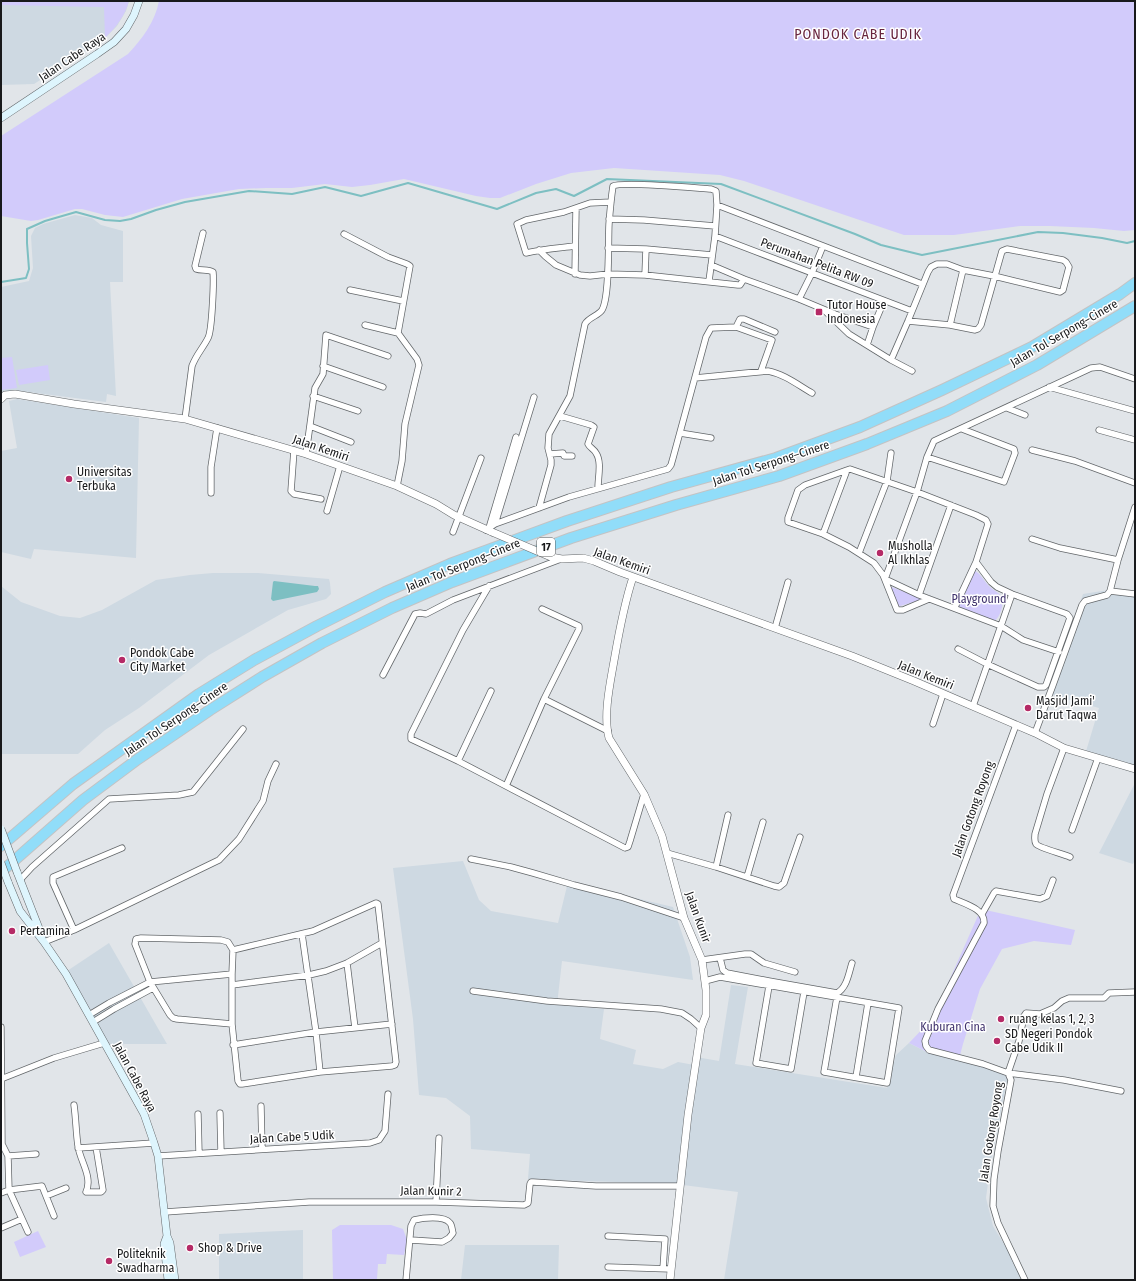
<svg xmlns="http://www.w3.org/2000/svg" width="1136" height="1281" font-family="'Fira Sans Condensed',sans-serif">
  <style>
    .built { fill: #ced9e2 }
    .green { fill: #d2cbfb }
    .water { fill: #7dbfc2 }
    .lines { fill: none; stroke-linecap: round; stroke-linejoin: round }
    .stream { stroke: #7dbfc2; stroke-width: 2 }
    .minor-casing { stroke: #63676a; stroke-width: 7 }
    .tertiary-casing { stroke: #63676a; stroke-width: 8 }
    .secondary-casing { stroke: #63676a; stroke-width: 8 }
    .motorway-casing { stroke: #c3c3c4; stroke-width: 12 }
    .minor { stroke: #fff; stroke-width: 5.5 }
    .tertiary { stroke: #fff; stroke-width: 7 }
    .secondary { stroke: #def5fd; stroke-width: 7 }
    .motorway { stroke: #91ddf9; stroke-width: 10 }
    .tertiary-bridge-casing { stroke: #63676a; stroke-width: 8; stroke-linecap: butt }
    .secondary-bridge-casing { stroke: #63676a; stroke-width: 8; stroke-linecap: butt }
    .tertiary-bridge { stroke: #fff; stroke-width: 7 }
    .secondary-bridge { stroke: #def5fd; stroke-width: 7 }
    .poi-dot { fill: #b52a66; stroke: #fff; stroke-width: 1.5 }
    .labels { text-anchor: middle; stroke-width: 3; stroke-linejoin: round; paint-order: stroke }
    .shield { fill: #fff; stroke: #5d5e5f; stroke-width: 1 }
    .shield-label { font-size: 11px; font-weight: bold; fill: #18191b }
    .street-label { font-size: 12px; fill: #18191b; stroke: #fff }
    .poi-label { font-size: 12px; fill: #18191b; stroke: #fff; text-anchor: start }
    .park-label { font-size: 12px; fill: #40336d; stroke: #fff }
    .quarter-label { font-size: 14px; letter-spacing: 1px; fill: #68253e; stroke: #fff }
  </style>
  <rect width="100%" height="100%" fill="#e1e5e9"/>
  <!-- built -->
  <path class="built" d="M1,1H129L126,11L117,26L105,38L34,84L1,85Z
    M75,215L92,218L101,225L123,231V282H110L116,396L107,394L106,402L13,390L1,394V287L29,281L33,268L31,236L35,228L43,224Z
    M17,399L139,418L136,558L34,549L31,559L1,552V451L17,448L9,401Z
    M213,573H258L329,579L330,583L331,594L326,599L288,610L209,655L139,708L105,730L78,754H1V586L21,602L60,616L80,618L102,610L156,580L190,575Z
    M1115,589L1135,592V773L1084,758L1099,708L1049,694L1083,594Z
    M1135,783V860L1133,864L1099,853Z
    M463,861L479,900L491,911L558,923L568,882L673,907L690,957L693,980L562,961L557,1005L604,1009L600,1039L636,1050L633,1064L663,1069L678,1062L694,1065L696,1057L719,1061L731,985L748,987L735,1064L887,1088L896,1055L909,1043L929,1053L981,1063L1008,1076L991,1160L986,1198L993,1226L1026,1280H724L738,1192L675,1184L528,1179L530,1154L471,1149L470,1116L446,1098L419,1095L413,1019L393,868Z
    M109,943L167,1044H108L67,971Z
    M303,1230V1280H219V1234Z
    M465,1245H559L558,1280H461Z"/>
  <!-- green -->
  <path class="green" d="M1,1H129C125,16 116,27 105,38L104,7L1,5Z
    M159,1H1135V230L1124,231L1094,228L1050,226H1020L954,235H904L744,181L720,175L614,168L571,173L536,184L500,198H490L476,196L404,179L370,185L352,187L325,184L292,188H266L239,189L182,199L123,217L105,215L82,209H75L38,220L31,221L1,216V136L128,54C142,39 155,22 159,1Z
    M12,357L17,388L1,390V358Z
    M48,365L50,380L19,385L16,370Z
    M974,570C981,574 984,581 989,586C993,590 998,592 1001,596C1005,603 1000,618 994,621L957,607Z
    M889,586L923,599L897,607Z
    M981,909L1075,930L1071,945L1034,941L1002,949L980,989L963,1044L959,1059L929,1053L909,1043L932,1019Z
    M340,1225H391L403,1229L407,1240L404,1255L387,1254L386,1264H378L377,1279L389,1280H333L332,1230Z
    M38,1231L46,1247L20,1257L14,1242Z"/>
  <!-- water -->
  <path class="water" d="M274,581L315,586H318L319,589L317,592L273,601L271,599L273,582Z"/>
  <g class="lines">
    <!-- stream -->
    <path class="stream" d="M1,282L26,278L29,269L27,243V229L45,221L76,212L105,220L120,221L131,219L156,210L185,202L249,191L292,194L325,187L361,196L408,183L497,209L536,193L556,189L574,196L607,179L721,184L855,234L881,245L922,255L1038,232L1063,233L1102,238L1127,243L1135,241"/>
    <defs>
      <path id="minor" d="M717,205L922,284
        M609,219L644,220L715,226
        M344,234L388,257L407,264L410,266L398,333L417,359L419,365L405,424L402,461L397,486
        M715,236L912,311
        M575,246C559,248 542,249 526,253L517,224L526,220L564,212L590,203L611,202
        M608,248L646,249L712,255
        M539,250L545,256L556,265L580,275L590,276L608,274L645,275L738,285H740L744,279
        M711,265L744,279L799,299L835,314L873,327
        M575,274L576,209
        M645,275L646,249
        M350,290L403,301
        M799,299L812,273L823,246
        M825,311L849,334L891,360L912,371
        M365,325L398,333
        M950,325L963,270
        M736,327L740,319H744L775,332
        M867,345L873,327L884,301
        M891,360L908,321L928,272L931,267L937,264H947L963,270L994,276L1060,292L1063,290L1069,267L1066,262L1063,260L1007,249L1002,251L981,325L978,329L975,330L950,325L908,321
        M323,366L383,387
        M695,378L768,371C784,374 798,385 812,393
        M1049,387L1135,411
        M313,396L358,411
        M1007,408L1025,415
        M560,416L591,425L594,427L588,444C590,448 594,449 596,453C602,462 598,477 598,488
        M185,419L192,366C196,355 203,348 208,338C212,331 214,281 213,272C208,269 201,271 196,269L195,266L203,233
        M310,426L351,442
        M1099,430L1135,440
        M680,433L711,438
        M294,450L291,491L294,494L321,499
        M1032,450L1075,461L1135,483
        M306,454L315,388L323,374L326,335L388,356
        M550,454L563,453L564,456H572
        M927,457L1004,482L1015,453L1014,449L962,429
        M847,470L805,485L798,490L788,518V522L823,534L849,547L874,563L883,575L897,610H903L929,599
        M211,493V467L217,428
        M539,508L551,465V460L548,448L549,434L570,396L585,324C589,317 598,316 602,310C610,297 608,241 609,224C610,211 611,199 613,186C621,181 696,188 711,189L716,191L717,205L715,236L709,281
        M327,511L340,466
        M495,524L534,397
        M489,528L516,437
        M486,530L495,524L569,497L668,469L671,465L673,458L706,337L711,328L736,327L772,340L761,371
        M453,532L481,458
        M823,534L847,470L850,469L917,492L976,515L986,520L988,524L976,562L991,582L997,587L1012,594L1067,614L1070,618L1046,685L1044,687H1038L987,664L958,649
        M1032,539L1060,548L1118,560
        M859,553L887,481L891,453
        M489,586L463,630L411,734V739L458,761L625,848L628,847L630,841L644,794
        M1110,591L1135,594
        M919,595L951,505
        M955,607L976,562
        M775,628L788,582
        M1059,652L1023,640L1001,626L919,595L885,579L917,492L927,457L934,441L1091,368L1100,367L1135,379
        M383,675L415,614L420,613L426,614L453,600L561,559
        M544,699L608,731
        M973,706L1012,594
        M933,724L943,694
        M1016,725L953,895L954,899C965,904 985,909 984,923L938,1009L925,1041L926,1046L929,1050L983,1064L1008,1073L1011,1080L998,1151L994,1179L993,1206L998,1223L1025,1280
        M1035,733L1053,685L1082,605L1085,601L1107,595L1110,591L1118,560L1135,507
        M1064,748L1047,794L1035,834C1035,837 1034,841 1036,844C1039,848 1064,854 1070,857
        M458,761L491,691
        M506,786L544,699L579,629V626L542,609
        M1072,830L1098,758
        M667,853L716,867L774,886L779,887L784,883L800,837
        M471,859L511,867L533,873L574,885L621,897L684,918
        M716,867L728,815
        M747,877L763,822
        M20,880L32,867L109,799L179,795L193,792L243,729
        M982,914L994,893L996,891L1040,899L1047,896L1053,880
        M74,930L53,883V877L122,848
        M302,934L316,1032L392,1024
        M44,942L74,930L219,860L239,839L263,801L268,781L276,764
        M720,958L723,970L727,973L769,981L837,993C847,988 849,972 852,963
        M702,960L745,954H751L764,963L795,972
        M347,963L355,1028
        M705,981L720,977L899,1008L887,1083L824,1072L837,997
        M232,985L309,975L326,971L347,963L382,943
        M769,986L756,1063L791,1069L804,992
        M473,991L547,1001L661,1009L682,1013L691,1019L701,1028
        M89,1015L109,1003L150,982L232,974
        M93,1022L114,1009L153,988
        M232,1024L177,1019L173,1018L170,1015L150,982L135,944L136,939L141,938L221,940L228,942L233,950L232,974V1024L238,1081L240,1084H242L320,1072L392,1066L395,1065L396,1062L378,904L376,903L313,931L233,950
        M1,1027L2,1144L8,1156L36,1154
        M233,1045L316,1032L320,1072
        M856,1077L868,1003
        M1,1079L54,1058L104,1043
        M1121,1091L1064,1080L1008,1073L1019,1041L1024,1016L1026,1013L1040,1014L1054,1008L1062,1001L1069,998H1104L1109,993L1135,992
        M74,1105C76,1119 76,1133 78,1146C80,1161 93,1177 86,1192H101L103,1190L96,1147
        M261,1106L262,1149
        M220,1113L221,1152
        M198,1114L199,1153
        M78,1148L154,1143
        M8,1156L9,1190L28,1232
        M158,1156L370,1143L379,1140L385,1131L388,1094
        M1,1193L9,1190L42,1186L54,1216
        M46,1196L66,1188
        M436,1202L439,1138
        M165,1212L309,1202H436L524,1205L528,1203L530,1184L531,1182H533L596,1186H680
        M1,1228L22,1219
        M608,1236L665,1239L663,1269
        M608,1267L671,1269
        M406,1280L411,1226L414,1220C422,1218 444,1215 450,1223C452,1225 452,1230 453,1233L449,1238L442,1242L411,1240"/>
      <path id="tertiary" d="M1,399L5,395L15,394L74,404L185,419L306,454L397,486L436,504L454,515L492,532
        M551,557L562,559L583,558L594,561L620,572L852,656L914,681L1035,733L1064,748L1135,769
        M633,577C624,604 619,632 614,661C610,684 603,715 609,738L644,794L662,836L684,918L702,960L706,990V1015L701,1028L688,1115L670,1280"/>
      <path id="secondary" d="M1,118L97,54L114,42L126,29L134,15L139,1
        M17,872L42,936
        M8,882L20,911L44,942L66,974L144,1114L154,1143L158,1156L167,1236L170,1243L175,1280
        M167,1236L164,1244L168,1280"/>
      <path id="motorway" d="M1,846L73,784L199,694L254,660L317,626L385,592L450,564L567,521L671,487L776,458L860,427L942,390L1032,347L1120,294L1135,283
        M1,872L83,800L138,759L210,710L262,677L322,643L392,608L452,582L571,538L676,505L779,476L867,444L947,411L1037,365L1135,306"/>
    </defs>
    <!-- minor casing -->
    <use href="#minor" class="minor-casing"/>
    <!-- tertiary casing -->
    <use href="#tertiary" class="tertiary-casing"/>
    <!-- secondary casing -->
    <use href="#secondary" class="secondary-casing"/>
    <!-- motorway casing -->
    <use href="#motorway" class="motorway-casing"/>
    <!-- minor -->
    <use href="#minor" class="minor"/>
    <!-- tertiary -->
    <use href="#tertiary" class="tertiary"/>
    <!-- secondary -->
    <use href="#secondary" class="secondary"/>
    <!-- motorway -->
    <use href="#motorway" class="motorway"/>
    <defs>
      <path id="tertiary-bridge" d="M492,532L551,557"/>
      <path id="secondary-bridge" d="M1,829L17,872
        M1,863L8,882"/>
    </defs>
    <!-- tertiary-bridge casing -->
    <use href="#tertiary-bridge" class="tertiary-bridge-casing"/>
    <!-- secondary-bridge casing -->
    <use href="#secondary-bridge" class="secondary-bridge-casing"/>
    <!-- tertiary-bridge -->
    <use href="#tertiary-bridge" class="tertiary-bridge"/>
    <!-- secondary-bridge -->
    <use href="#secondary-bridge" class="secondary-bridge"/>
  </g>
  <!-- markers -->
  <g class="poi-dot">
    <rect x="815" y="308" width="8" height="8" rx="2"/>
    <circle cx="69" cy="479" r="4"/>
    <circle cx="880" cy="553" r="4"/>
    <circle cx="122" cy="660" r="4"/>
    <circle cx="1028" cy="708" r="4"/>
    <circle cx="12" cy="931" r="4"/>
    <circle cx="1001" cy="1019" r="4"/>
    <circle cx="997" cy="1041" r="4"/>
    <circle cx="190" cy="1248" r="4"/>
    <circle cx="109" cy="1261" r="4"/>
  </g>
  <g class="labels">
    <!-- shield labels -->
    <rect class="shield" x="537" y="538" width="18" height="18" rx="3"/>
    <g class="shield-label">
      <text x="546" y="551">17</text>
    </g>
    <!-- street labels -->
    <g class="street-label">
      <text transform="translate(72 57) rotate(-34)" y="4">Jalan Cabe Raya</text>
      <text transform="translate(817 263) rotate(21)" y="4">Perumahan Pelita RW 09</text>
      <text transform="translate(1064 333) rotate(-30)" y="4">Jalan Tol Serpong–Cinere</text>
      <text transform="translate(321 448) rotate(19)" y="4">Jalan Kemiri</text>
      <text transform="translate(771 463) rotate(-18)" y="4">Jalan Tol Serpong–Cinere</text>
      <text transform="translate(622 561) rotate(20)" y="4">Jalan Kemiri</text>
      <text transform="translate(463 565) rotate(-22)" y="4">Jalan Tol Serpong–Cinere</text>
      <text transform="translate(926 675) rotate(22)" y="4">Jalan Kemiri</text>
      <text transform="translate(176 719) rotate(-34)" y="4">Jalan Tol Serpong–Cinere</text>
      <text transform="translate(973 809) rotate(-70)" y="4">Jalan Gotong Royong</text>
      <text transform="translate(698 917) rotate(70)" y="4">Jalan Kunir</text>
      <text transform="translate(135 1077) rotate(62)" y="4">Jalan Cabe Raya</text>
      <text transform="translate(991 1132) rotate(-81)" y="4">Jalan Gotong Royong</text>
      <text transform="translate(292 1137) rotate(-3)" y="4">Jalan Cabe 5 Udik</text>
      <text transform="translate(431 1191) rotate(1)" y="4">Jalan Kunir 2</text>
    </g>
    <!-- poi labels -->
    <g class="poi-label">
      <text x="827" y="309">Tutor House<tspan x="827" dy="14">Indonesia</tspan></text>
      <text x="77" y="476">Universitas<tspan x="77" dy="14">Terbuka</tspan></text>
      <text x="888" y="550">Musholla<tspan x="888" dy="14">Al Ikhlas</tspan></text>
      <text x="130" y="657">Pondok Cabe<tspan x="130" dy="14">City Market</tspan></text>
      <text x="1036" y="705">Masjid Jami'<tspan x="1036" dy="14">Darut Taqwa</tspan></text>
      <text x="20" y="935">Pertamina</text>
      <text x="1009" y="1023">ruang kelas 1, 2, 3</text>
      <text x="1005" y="1038">SD Negeri Pondok<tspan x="1005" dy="14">Cabe Udik II</tspan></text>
      <text x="198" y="1252">Shop &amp; Drive</text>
      <text x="117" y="1258">Politeknik<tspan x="117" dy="14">Swadharma</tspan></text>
    </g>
    <!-- park labels -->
    <g class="park-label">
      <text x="979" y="603">Playground</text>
      <text x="953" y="1031">Kuburan Cina</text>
    </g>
    <!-- quarter labels -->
    <g class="quarter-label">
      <text x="858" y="39">PONDOK CABE UDIK</text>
    </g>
  </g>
  <!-- border -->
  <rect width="1136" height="1281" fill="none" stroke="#18191b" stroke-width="4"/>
</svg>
